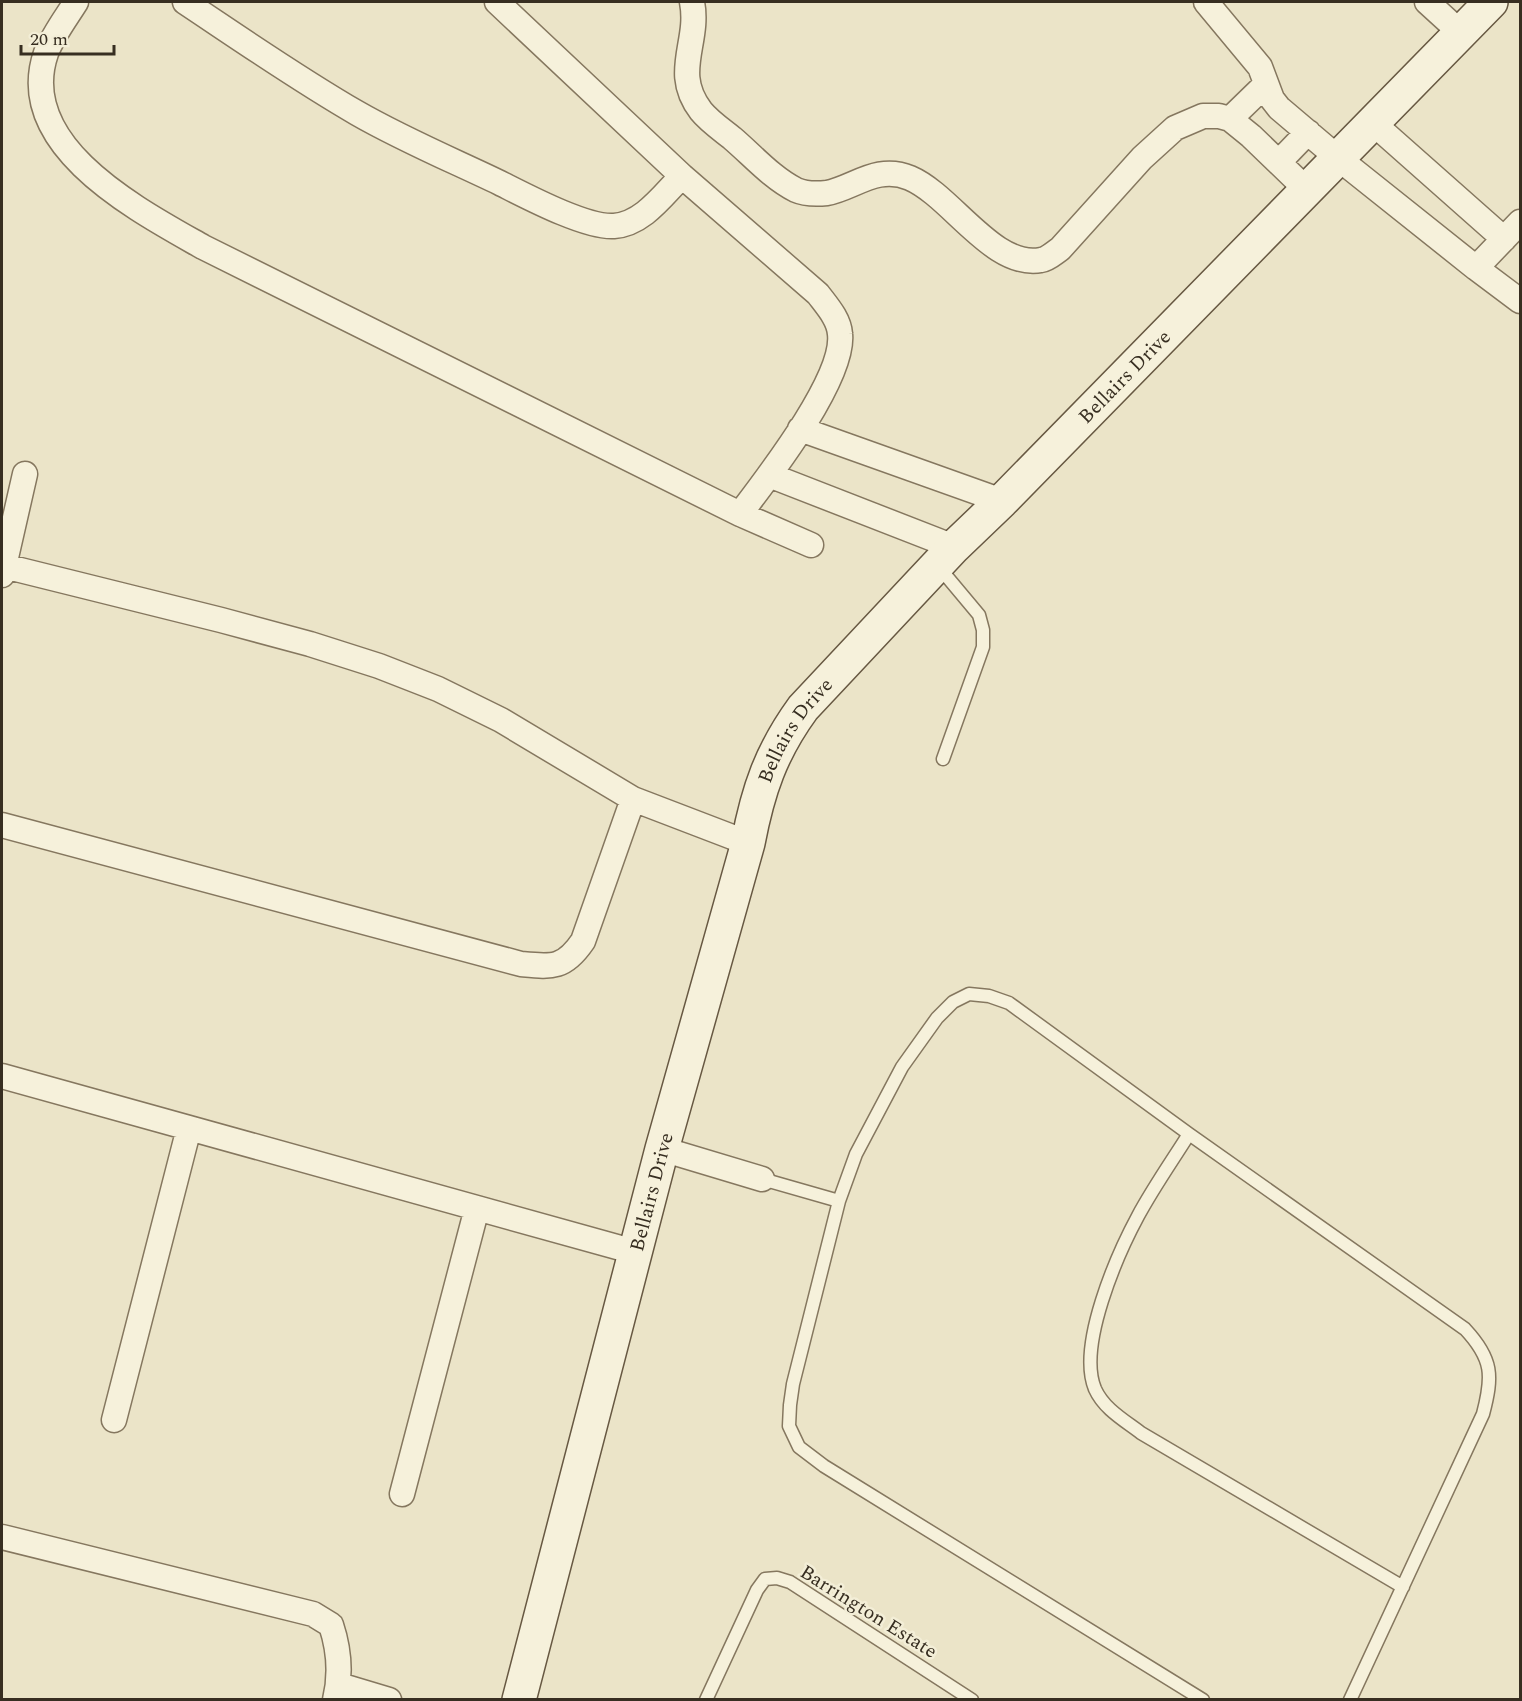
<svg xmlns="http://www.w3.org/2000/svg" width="1522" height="1701" font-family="Spectral,serif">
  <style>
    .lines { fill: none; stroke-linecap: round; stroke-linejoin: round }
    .lane-casing { stroke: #85775f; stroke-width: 15 }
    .street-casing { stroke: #85775f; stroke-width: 27 }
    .secondary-casing { stroke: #675842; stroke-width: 36 }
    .lane { stroke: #f6f1db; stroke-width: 12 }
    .street { stroke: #f6f1db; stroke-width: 24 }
    .secondary { stroke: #f6f1db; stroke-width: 33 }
    .labels { text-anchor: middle; stroke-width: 5; stroke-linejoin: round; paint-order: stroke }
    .street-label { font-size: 20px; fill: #372e21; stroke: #f3eed7 }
  </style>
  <rect width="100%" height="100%" fill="#ebe4c8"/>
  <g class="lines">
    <defs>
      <path id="lane" d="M938,566L979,615L983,630V647L943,759
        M1189,1134C1172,1161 1153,1188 1138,1216C1117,1255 1077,1346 1095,1389C1104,1409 1124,1420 1141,1433L1403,1587
        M762,1179L839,1201
        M706,1700L757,1590L765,1579L777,1578L790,1582L972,1700
        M1203,1700L824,1466L799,1447L789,1426L790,1405L793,1384L839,1201L856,1154L902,1067L937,1018L953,1002L969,994L989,996L1009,1003L1189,1134L1465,1329C1493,1359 1493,1376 1483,1414L1350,1700"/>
      <path id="street" d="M76,2C66,18 53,35 46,53C14,146 138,210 203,247L740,514L811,545
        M185,2C242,40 298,79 357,113C402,139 452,160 500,183C526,196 586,228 614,226C643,224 663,195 682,176
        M497,2L682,176L818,294C827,306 839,319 840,334C845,378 768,477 740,514
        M692,2C700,43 671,72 701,111C709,121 722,130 732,138C752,155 772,178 796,190C805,194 817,194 827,193C854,188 877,164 910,178C952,196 993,269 1041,260C1048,259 1054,253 1060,249L1142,158L1175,128L1203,116H1219L1230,119L1251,136L1307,190
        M1206,2L1260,67L1272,99L1279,108L1338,158L1476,268
        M1427,2L1461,33
        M1230,119L1265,85
        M1373,123L1504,239
        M1279,162L1308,132
        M1520,222L1476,268L1520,301
        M800,429L1002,501
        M769,475L954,547
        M4,566L221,620L310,644L379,666L438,689L501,720L633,799L748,843
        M2,575L25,474
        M2,825L521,964C552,967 564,969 583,941L633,799
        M2,1076L635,1252
        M662,1149L762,1179
        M114,1420L189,1128
        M402,1494L477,1208
        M2,1537L313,1614L331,1625C339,1649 341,1675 335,1700
        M339,1685L389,1700"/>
      <g id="secondary">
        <path id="s1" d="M519,1700L662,1149L748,843C758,790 771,752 803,708L954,547L1002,501L1491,2"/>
      </g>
    </defs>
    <!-- lane casing -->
    <use href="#lane" class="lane-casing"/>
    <!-- street casing -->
    <use href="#street" class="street-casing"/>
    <!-- secondary casing -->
    <use href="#secondary" class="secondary-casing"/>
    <!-- lane -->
    <use href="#lane" class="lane"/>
    <!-- street -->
    <use href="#street" class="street"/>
    <!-- secondary -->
    <use href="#secondary" class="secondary"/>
  </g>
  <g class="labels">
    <!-- street labels -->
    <g class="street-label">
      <text dy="7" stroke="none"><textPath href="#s1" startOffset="1496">Bellairs Drive</textPath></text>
      <text dy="7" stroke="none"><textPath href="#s1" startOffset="1011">Bellairs Drive</textPath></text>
      <text dy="7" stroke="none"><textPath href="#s1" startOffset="525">Bellairs Drive</textPath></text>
      <text transform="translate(869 1611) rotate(32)" y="7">Barrington Estate</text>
    </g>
  </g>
  <!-- border -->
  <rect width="1522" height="1701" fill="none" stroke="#372e21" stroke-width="6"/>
  <!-- scale -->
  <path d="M21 45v9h93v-9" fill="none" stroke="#372e21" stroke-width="3"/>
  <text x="30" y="45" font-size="18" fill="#372e21" stroke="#f3eed7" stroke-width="4.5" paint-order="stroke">20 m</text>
</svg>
